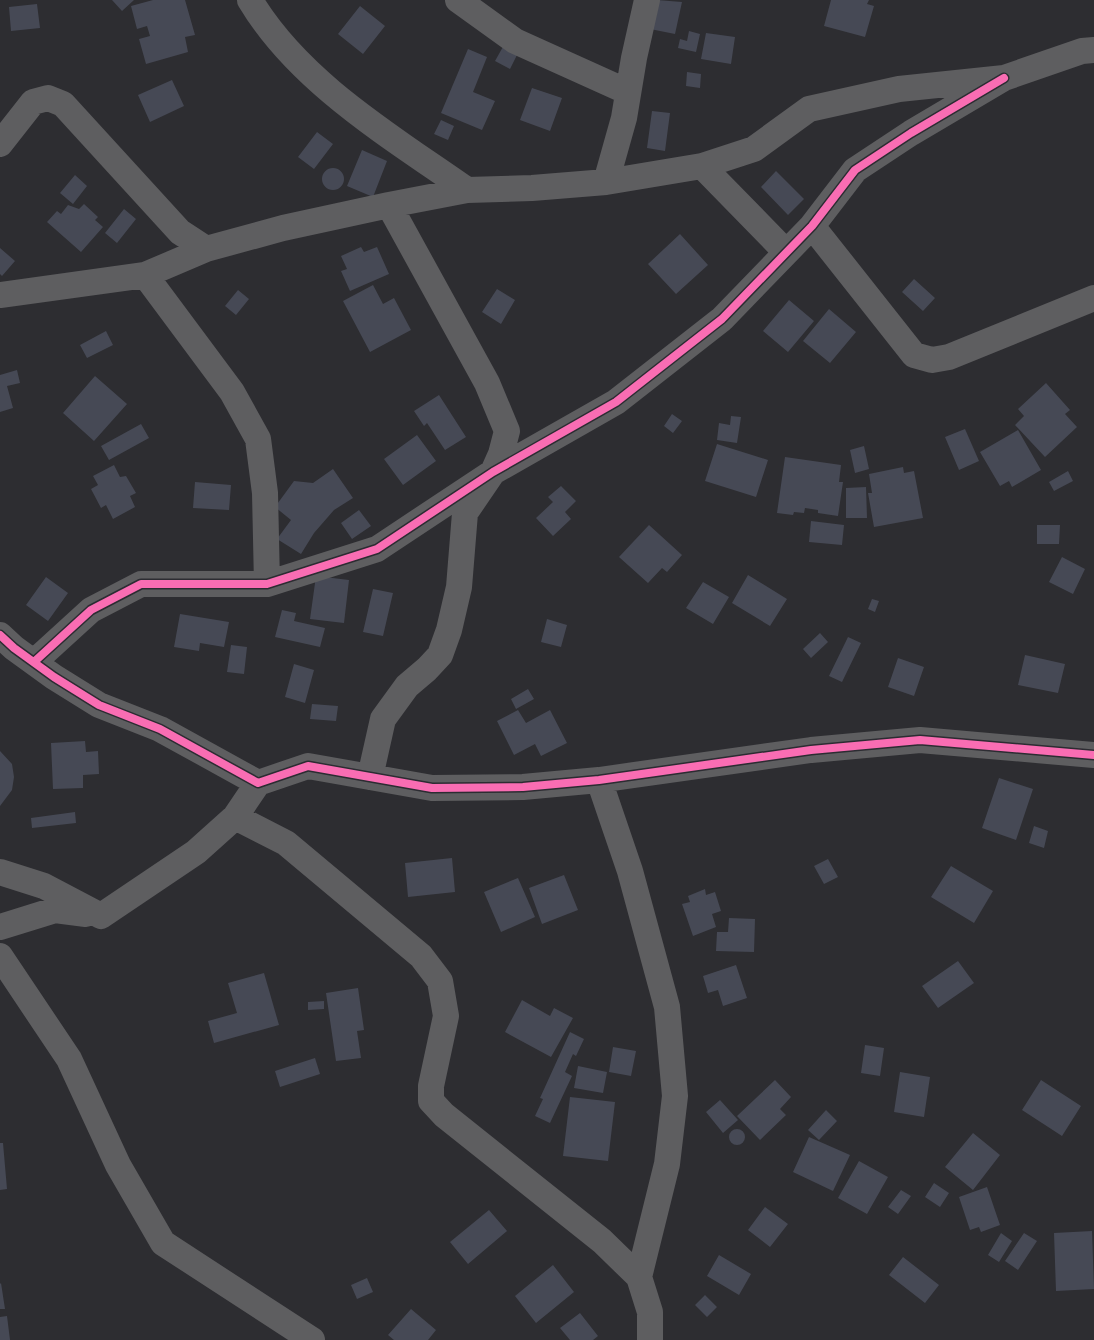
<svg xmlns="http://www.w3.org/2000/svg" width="1094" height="1340" font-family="Jost,sans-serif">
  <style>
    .building { fill: #464955 }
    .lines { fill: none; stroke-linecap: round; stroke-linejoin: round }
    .minor { stroke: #5e5e60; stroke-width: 26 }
    .cycleway-casing { stroke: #2c2c32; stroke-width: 11 }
    .cycleway { stroke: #f96db3; stroke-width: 8 }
  </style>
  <rect width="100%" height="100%" fill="#2d2d31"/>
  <!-- building -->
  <path class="building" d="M112,0H134L122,11Z
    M153,0H185L195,35L185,37L188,52L146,64L139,39L150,36L147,26L137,29L131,6Z
    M657,0L682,2L675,34L650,29Z
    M831,0H869L867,4L874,6L865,37L824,26Z
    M37,4L40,28L11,31L9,7Z
    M360,6L385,26L363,54L338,34Z
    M689,31L700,34L696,52L678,48L680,39L687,41Z
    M706,33L735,37L731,64L701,59Z
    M504,45L518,53L510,69L495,61Z
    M468,49L487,57L473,92L495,101L482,130L441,113Z
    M687,72L701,74L700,88L686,86Z
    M172,80L184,106L150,122L138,95Z
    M532,88L562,98L550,131L520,120Z
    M652,111L670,113L665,151L647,148Z
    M441,120L454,126L448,140L434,134Z
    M317,132L333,144L314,169L298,157Z
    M362,150L387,161L373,197L347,186Z
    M322 179a11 11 0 1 1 22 0a11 11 0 1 1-22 0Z
    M776,171L804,199L788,215L761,187Z
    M75,175L87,186L73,204L60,193Z
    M84,204L98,217L95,220L103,227L81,252L47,222L57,211L61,214L68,205L79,209Z
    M124,209L136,219L117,243L105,233Z
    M680,234L708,265L676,294L648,264Z
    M361,247L364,252L377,247L389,274L350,291L341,271L347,269L341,256Z
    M0,248L15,261L2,276L0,274Z
    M914,279L935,298L923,311L902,292Z
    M373,285L383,304L394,298L411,330L370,352L343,301Z
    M497,289L515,300L501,324L482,312Z
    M238,290L249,299L236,315L225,306Z
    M789,300L814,321L788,352L763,331Z
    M829,309L856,332L830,363L803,341Z
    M106,331L113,345L87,358L80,345Z
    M17,370L20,383L7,386L13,408L0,412V375Z
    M95,376L127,404L94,441L63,413Z
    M1046,383L1070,410L1065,414L1077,427L1045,457L1015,425L1024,416L1018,409Z
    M439,395L466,437L445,450L427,423L424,426L414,411Z
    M672,414L682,421L673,433L664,426Z
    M731,416L741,417L737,443L717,440L719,423L730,425Z
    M141,424L149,438L109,460L101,446Z
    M965,429L979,461L959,470L945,437Z
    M1018,430L1041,470L1012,487L1009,481L1000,486L980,452Z
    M417,435L436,461L403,485L384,459Z
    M717,444L768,460L756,497L705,481Z
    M864,446L869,469L855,473L850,450Z
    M785,457L841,465L839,482H843L838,516L818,513V510L805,508L804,513L794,512L793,515L777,513Z
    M114,465L120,477L126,476L136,493L130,496L135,507L113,519L106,505L101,508L91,489L98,485L93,476Z
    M903,467L904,473L914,471L923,518L874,527L868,493H872L869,474Z
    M333,469L353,498L334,510L314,533L301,554L277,539L291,520L275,507L294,481L313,483Z
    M1068,471L1073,481L1054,491L1049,482Z
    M195,482L231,485L229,510L193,508Z
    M561,486L576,501L565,512L571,519L553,536L536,518L553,502L548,497Z
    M866,487L867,518H846V488Z
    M359,510L371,526L352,539L341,523Z
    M811,521L844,525L842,545L809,542Z
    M649,525L682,555L667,572L662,568L648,583L619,557Z
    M1037,525H1060L1059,544H1037Z
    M1062,557L1085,569L1073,594L1049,582Z
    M748,575L787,599L770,626L732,603Z
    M316,576L349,580L344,623L310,619Z
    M46,577L68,593L48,621L26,605Z
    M703,582L729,597L713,624L686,608Z
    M373,589L393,593L383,636L363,632Z
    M872,599L879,601L875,612L868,609Z
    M282,610L296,613L294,621L325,628L320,647L275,637Z
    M180,614L229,622L224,647L200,643L199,651L174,647Z
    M547,619L567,625L561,647L541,642Z
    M820,633L828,642L811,658L803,649Z
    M848,637L861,643L842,682L829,676Z
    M231,645L247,647L244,674L227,672Z
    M1025,655L1065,664L1058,693L1018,685Z
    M898,658L924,667L914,696L888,687Z
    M294,664L314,670L305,703L285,697Z
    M528,689L534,699L516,709L511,699Z
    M312,704L338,706L336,721L310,719Z
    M518,710L526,723L550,710L567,743L541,756L535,744L514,755L497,721Z
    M85,741L86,752L98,751L99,774L83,775V788L53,789L51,743Z
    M0,751L12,764L14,777L12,790L0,806Z
    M999,778L1033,789L1016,840L982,828Z
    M75,812L76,823L32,828L31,818Z
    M1034,826L1048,831L1044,848L1029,843Z
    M452,858L455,892L408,897L405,863Z
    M828,859L838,877L824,884L814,866Z
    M951,866L993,891L974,923L931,897Z
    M564,875L578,910L542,924L529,888Z
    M518,878L535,917L501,932L484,892Z
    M705,889L706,895L715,892L721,911L712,914L716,927L693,936L682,904L690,902L688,896Z
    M729,918L755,919L754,952L716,951L717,932H728Z
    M958,961L974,983L938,1008L922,986Z
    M736,965L747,998L723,1006L718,990L708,993L703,976Z
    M264,973L279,1025L214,1043L208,1021L237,1013L228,983Z
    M358,988L364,1030L357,1031L361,1058L336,1061L326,993Z
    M522,1000L550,1016L554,1008L573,1018L551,1057L505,1032Z
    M324,1001V1009L308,1010V1002Z
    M570,1032L584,1039L576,1056L573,1054L565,1072L572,1076L550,1123L535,1116L543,1099L540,1098Z
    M865,1045L884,1048L880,1076L861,1073Z
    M613,1047L636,1051L631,1076L609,1072Z
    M315,1058L320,1074L280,1087L275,1071Z
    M578,1066L607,1072L603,1093L574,1088Z
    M900,1072L930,1077L924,1117L894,1112Z
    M775,1080L791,1097L780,1109L786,1115L760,1140L737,1116Z
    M1041,1080L1081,1106L1062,1136L1022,1110Z
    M570,1097L615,1102L608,1161L563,1156Z
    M720,1100L738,1120L723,1133L706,1112Z
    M826,1110L837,1121L819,1140L808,1130Z
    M729 1137a8 8 0 1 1 16 0a8 8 0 1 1-16 0Z
    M973,1133L1000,1155L973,1190L945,1167Z
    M809,1137L850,1155L833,1191L793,1172Z
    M0,1143H3L7,1189L0,1190Z
    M859,1161L888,1177L867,1214L838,1198Z
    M934,1183L949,1193L940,1207L925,1197Z
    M987,1187L1000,1225L981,1232L979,1227L970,1230L959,1197Z
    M901,1190L911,1196L898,1214L888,1207Z
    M765,1207L788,1224L770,1247L748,1230Z
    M489,1210L507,1231L468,1264L450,1242Z
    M1092,1231L1094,1289L1056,1291L1054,1233Z
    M1001,1233L1012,1241L999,1262L988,1255Z
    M1024,1233L1037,1241L1018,1270L1005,1261Z
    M719,1255L751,1274L739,1295L707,1276Z
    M903,1257L939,1285L925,1303L889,1275Z
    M553,1265L574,1292L536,1323L515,1296Z
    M367,1278L373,1292L357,1299L351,1285Z
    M1,1283L5,1309H0V1284Z
    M705,1295L717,1307L707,1317L695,1305Z
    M411,1309L436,1330L428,1340H394L388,1335Z
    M580,1313L598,1336L593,1340H570L560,1328Z
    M7,1316L10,1340H0V1317Z"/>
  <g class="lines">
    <!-- minor -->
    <path class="minor" d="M250,0C299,82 390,136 467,190
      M458,0L515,41L628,92
      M0,144L33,102L48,98L63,104L180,232L206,249
      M702,166L786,252
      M606,182L624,118L634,58L647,0
      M812,226L914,355L932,360L949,357L1094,298
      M145,275L232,392L258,439L265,493L267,584
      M0,295L145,275L206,249L283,228L389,205L467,190L532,188L606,182L702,166L754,149L809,109L899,89L1004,78L1082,51L1094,50
      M0,635L14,648L54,677L99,705L160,729L258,783L308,766L432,788L523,787L599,780L811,750L920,740L1094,755
      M34,662L91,610L141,584H267L377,549L493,472L616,402L722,319L812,226L855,170L911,133L1004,78
      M370,777L383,719L407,686L427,669L440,655L449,630L459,587L465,513L493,472L501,454L507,431L487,383L389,205
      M599,780L630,871L667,1007L675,1096L667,1164L639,1277
      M235,817L286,843L421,956L440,981L446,1016L431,1086V1101L444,1115L602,1241L639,1277L650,1312V1340
      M0,872L44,886L101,916L196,852L235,817L258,783
      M0,927L55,910L86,914
      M0,956L69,1059L118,1165L163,1243L312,1340"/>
    <defs>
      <path id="cycleway" d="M0,635L14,648L54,677L99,705L160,729L258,783L308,766L432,788L523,787L599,780L811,750L920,740L1094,755
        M34,662L91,610L141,584H267L377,549L493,472L616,402L722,319L812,226L855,170L911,133L1004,78"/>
    </defs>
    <!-- cycleway casing -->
    <use href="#cycleway" class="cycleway-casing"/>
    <!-- cycleway -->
    <use href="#cycleway" class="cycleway"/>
  </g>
</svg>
